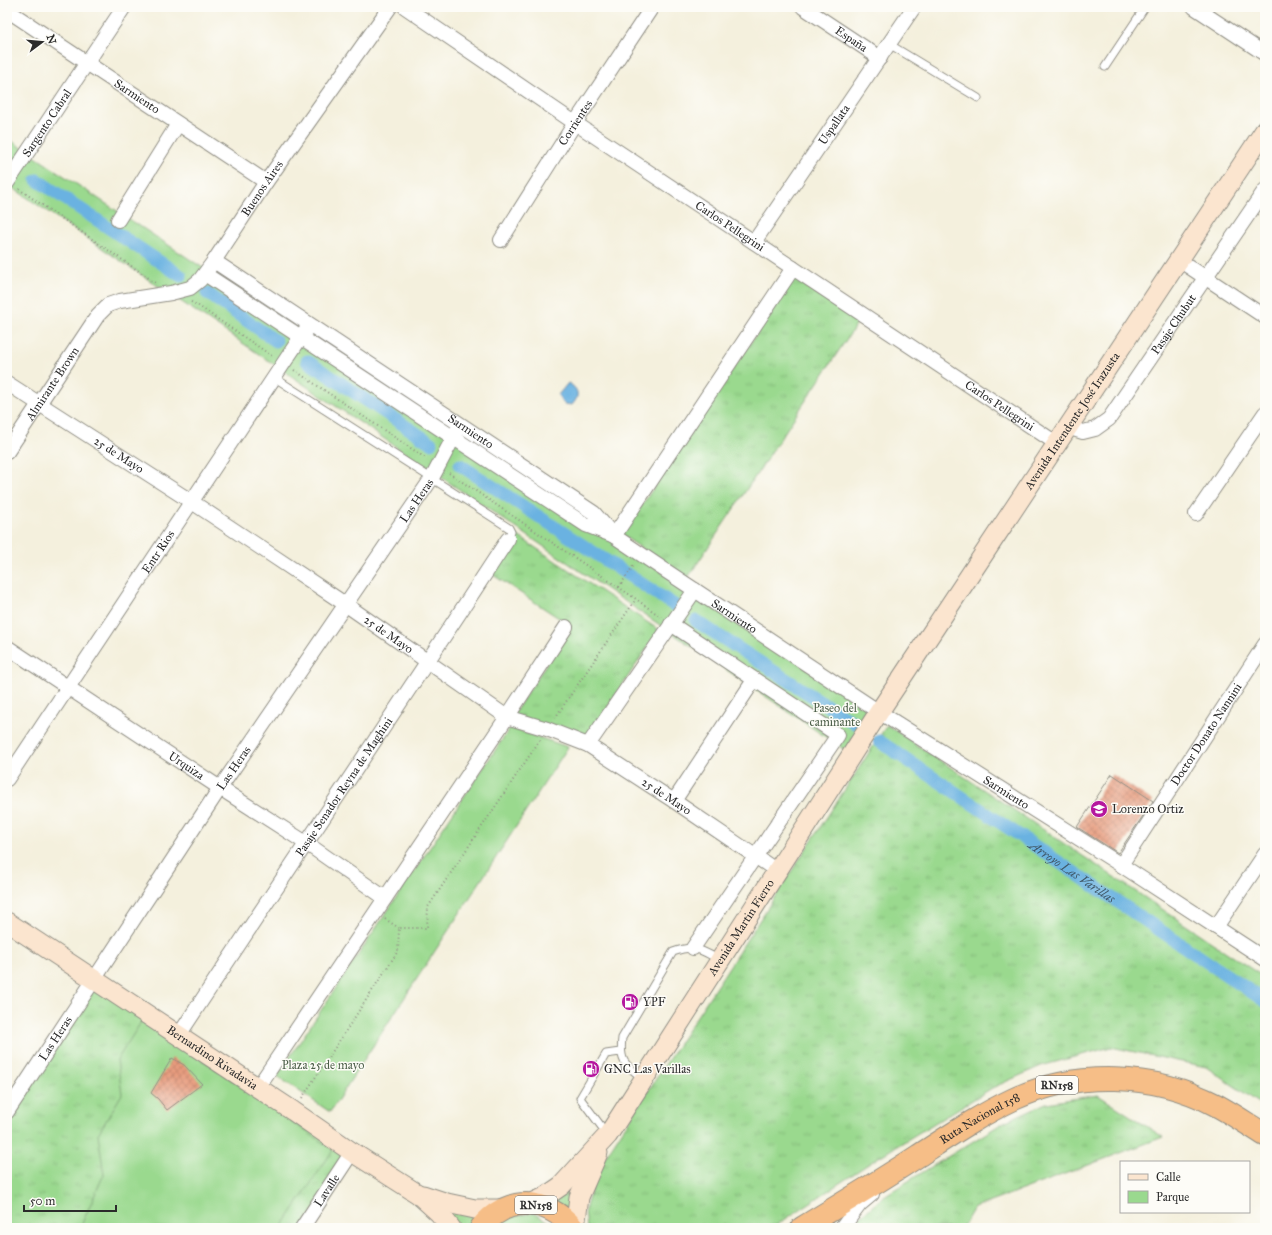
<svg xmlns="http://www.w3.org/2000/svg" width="1272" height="1235" font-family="'IM FELL Great Primer',serif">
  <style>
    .grass { fill: url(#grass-tufts); stroke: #62825c }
    .green { fill: #9ad98e; stroke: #62825c }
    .water { fill: #6ab2e1; stroke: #4a6e86 }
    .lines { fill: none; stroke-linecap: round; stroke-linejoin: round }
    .canal { stroke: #6ab2e1; stroke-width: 13 }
    .building { fill: url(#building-cross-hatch) }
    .service-casing { stroke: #908e84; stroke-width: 9 }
    .minor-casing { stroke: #908e84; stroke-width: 16 }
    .secondary-casing { stroke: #908e84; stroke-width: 21 }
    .trunk-casing { stroke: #908e84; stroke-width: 24 }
    .path { stroke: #908e84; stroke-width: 2; stroke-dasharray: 1 3; stroke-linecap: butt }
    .service { stroke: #fff; stroke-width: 7 }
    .minor { stroke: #fff; stroke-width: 14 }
    .secondary { stroke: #fbe5cf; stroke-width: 19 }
    .trunk { stroke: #f6be87; stroke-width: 22 }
    .labels { text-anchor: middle; stroke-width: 3; stroke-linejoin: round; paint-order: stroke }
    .shield { fill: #fdfcf7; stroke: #6a6a68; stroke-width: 1 }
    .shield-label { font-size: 11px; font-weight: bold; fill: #2b2b2b }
    .street-label { font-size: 12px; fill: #2b2b2b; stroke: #fdfcf7 }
    .park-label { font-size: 12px; fill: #4c5f49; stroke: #fdfcf7 }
    .poi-label { font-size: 12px; fill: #2b2b2b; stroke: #fdfcf7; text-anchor: start }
    .water-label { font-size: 13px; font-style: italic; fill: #415a6b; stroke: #fdfcf7 }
  </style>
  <defs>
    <pattern id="grass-tufts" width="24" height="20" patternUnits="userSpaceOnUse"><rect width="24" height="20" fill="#9ad98e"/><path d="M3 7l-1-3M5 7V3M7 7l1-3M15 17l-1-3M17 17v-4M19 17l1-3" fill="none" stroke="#85ba7b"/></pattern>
    <pattern id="building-cross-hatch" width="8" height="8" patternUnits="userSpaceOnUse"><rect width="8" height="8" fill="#e69474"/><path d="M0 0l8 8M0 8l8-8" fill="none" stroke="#bb795f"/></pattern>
  </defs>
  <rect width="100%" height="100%" fill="#fdfcf7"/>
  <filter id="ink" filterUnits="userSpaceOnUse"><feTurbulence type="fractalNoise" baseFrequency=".025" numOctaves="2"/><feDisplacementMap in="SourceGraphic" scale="8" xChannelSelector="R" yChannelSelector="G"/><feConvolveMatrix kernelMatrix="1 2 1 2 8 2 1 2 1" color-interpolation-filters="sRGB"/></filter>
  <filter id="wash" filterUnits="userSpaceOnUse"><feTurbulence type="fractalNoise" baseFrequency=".012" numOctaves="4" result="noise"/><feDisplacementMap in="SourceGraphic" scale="16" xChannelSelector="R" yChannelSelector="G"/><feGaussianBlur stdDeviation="0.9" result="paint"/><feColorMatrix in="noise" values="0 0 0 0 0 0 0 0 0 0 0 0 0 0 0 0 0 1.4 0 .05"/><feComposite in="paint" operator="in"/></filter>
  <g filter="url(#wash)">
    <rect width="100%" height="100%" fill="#f4f0dd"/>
    <!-- grass -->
    <path class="grass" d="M794,278L858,322L687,579L622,535Z
      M515,534L659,630L587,738L513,715L571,626L490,573Z
      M887,725L1265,978V1107L1206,1067L1111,1047L1041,1066L992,1088L879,1157L772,1228H587L585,1210L593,1184L605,1157Z
      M94,979L352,1152L303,1228H7V1111Z
      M1098,1095L1163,1137L974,1208L962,1228H854L860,1217L884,1196L1006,1121L1046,1103Z
      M584,1170L572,1218L550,1203Z
      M444,1208L475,1215L467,1228H459Z"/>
    <!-- green -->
    <path class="green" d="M7,138L871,711L845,750L7,184Z
      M510,728L568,747L330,1112L277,1076Z
      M143,1019L333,1150L281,1228H80L104,1174L98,1134L122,1094L117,1060Z
      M533,1213L560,1228H491L503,1218Z"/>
    <!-- water -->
    <path class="water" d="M568,383C579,389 580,396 572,405L564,404L558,395Z"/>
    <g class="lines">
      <!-- canal -->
      <g class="canal">
        <path d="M37,180L181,276"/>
        <path d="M207,293L276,341"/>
        <path d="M307,361L431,443"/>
        <path d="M460,465L674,605"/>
        <path d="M696,621L854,723"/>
        <path id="s1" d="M879,741L1265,1001"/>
      </g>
    </g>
    <g id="blocks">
      <!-- building -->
      <path class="building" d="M1112,774L1153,801L1118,853L1077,827Z
        M172,1058L184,1065L202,1084L167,1110L158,1099L151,1093Z"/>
    </g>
  </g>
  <g filter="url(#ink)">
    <use href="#blocks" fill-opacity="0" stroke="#908e84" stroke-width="1"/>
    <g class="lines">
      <defs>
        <path id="service" d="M889,44L978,98
          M1105,67L1145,7
          M275,378L509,528L511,532L508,539
          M644,1079C626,1065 619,1063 622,1038L673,952C696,944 700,950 720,960
          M607,1134L580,1098L606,1054L620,1052"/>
        <g id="minor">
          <path id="s2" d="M405,7L575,123L1056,443"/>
          <path id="s3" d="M803,7L880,58"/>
          <path d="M1194,7L1265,54"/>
          <path id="s4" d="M7,10L266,182"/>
          <path id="s5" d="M7,183L124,7"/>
          <path d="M118,220L178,124"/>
          <path id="s6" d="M501,240L575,123L652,7"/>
          <path id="s7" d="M754,242L914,7"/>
          <path d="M1179,260L1265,317"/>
          <path id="s8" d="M214,261L594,513L614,536L654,563L879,712L1121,865L1265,959"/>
          <path d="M205,274L586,525L612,535"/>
          <path id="s9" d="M7,383L192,502L345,604L507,717L547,729L588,745L674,801L777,871"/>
          <path id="s10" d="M1067,427L1083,432L1095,429L1109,419L1265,190"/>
          <path id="s11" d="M7,452L98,315L108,305L120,301L171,293L190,288L200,280L214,261L266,182L390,7"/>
          <path d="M1196,514L1265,413"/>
          <path d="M614,536L793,268"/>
          <path d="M671,624L838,735L693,948"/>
          <path id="s12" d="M7,647L220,788L306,843L385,898"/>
          <path d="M588,745L695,590"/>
          <path id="s13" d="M7,779L309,325"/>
          <path d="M674,801L754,680"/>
          <path id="s14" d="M1121,865L1265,644"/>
          <path d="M1216,927L1265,854"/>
          <path id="s15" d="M179,1035C288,869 400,705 508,539"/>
          <path d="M258,1087L507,717L566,627"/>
          <path id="s16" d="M7,1112L220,788L432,478L460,425"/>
          <path id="s17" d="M302,1228L352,1152"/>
          <path d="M842,1228L860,1204L872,1194"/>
        </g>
        <g id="secondary">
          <path id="s18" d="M7,922L293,1111L352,1152L418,1194L439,1213L451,1228"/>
          <path d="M423,1195L447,1203L475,1209H502"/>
          <path id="s19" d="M530,1204L545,1197L561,1186L608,1135L879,712L1265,130"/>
          <path d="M575,1228L579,1197L598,1153"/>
        </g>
        <g id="trunk">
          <path d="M481,1228C506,1195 547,1197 573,1228"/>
          <path id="s20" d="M802,1228C841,1204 880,1181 918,1156C949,1136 980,1115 1014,1099C1077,1070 1155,1073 1216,1105C1233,1114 1249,1125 1265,1135"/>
        </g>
      </defs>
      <!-- service casing -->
      <use href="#service" class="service-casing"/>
      <!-- minor casing -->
      <use href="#minor" class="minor-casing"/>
      <!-- secondary casing -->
      <use href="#secondary" class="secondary-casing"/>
      <!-- trunk casing -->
      <use href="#trunk" class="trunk-casing"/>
      <!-- path -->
      <path class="path" d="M19,189L156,283
        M191,302L197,305L272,356
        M294,370L427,459
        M449,473L636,599L661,617
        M619,587L634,565
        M555,718L636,599
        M385,919L399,928
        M302,1098L398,951L399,928H427L428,907L540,740"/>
      <!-- service -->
      <use href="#service" class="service"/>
      <!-- minor -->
      <use href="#minor" class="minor"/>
      <!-- secondary -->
      <use href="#secondary" class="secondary"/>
      <!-- trunk -->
      <use href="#trunk" class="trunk"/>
    </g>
  </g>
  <!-- icons -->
  <defs>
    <symbol id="university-disc" viewBox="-11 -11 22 22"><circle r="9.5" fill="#b5179e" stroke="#fdfcf7"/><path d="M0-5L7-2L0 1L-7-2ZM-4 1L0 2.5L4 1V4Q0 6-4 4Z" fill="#fff"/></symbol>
    <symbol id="fuel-disc" viewBox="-11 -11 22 22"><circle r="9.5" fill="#b5179e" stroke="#fdfcf7"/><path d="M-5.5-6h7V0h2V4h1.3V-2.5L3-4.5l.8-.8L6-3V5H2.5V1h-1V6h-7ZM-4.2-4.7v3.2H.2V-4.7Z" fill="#fff"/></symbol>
  </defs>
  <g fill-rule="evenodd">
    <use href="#university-disc" x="1089" y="799" width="20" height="20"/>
    <use href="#fuel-disc" x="620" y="992" width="20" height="20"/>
    <use href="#fuel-disc" x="581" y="1059" width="20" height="20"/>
  </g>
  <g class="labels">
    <!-- shield labels -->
    <g class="shield">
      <rect x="1036" y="1076" width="42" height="18" rx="3"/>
      <rect x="515" y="1196" width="42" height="18" rx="3"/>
    </g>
    <g class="shield-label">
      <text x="1057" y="1089">RN158</text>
      <text x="536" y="1209">RN158</text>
    </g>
    <!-- street labels -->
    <g class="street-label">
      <text dy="4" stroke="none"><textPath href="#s3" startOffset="58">España</textPath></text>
      <text dy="4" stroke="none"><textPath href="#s4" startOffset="156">Sarmiento</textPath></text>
      <text dy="4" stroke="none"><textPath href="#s5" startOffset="72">Sargento Cabral</textPath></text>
      <text dy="4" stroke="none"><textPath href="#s6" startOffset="139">Corrientes</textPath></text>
      <text dy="4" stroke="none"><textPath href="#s7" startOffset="142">Uspallata</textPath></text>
      <text dy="4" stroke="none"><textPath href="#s11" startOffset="386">Buenos Aires</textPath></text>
      <text dy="4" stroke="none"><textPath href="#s2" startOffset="392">Carlos Pellegrini</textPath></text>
      <text dy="4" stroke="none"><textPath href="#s10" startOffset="161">Pasaje Chubut</textPath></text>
      <text dy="4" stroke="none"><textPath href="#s11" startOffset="82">Almirante Brown</textPath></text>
      <text dy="4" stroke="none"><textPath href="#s2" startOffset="716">Carlos Pellegrini</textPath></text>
      <text dy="4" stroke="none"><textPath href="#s19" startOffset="957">Avenida Intendente José Irazusta</textPath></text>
      <text dy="4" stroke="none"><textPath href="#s8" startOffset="308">Sarmiento</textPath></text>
      <text dy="4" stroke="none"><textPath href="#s9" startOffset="133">25 de Mayo</textPath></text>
      <text dy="4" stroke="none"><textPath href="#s16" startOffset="736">Las Heras</textPath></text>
      <text dy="4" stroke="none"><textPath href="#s13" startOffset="273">Entr Rios</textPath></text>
      <text dy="4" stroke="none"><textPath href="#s8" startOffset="631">Sarmiento</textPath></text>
      <text dy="4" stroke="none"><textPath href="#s9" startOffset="457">25 de Mayo</textPath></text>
      <text dy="4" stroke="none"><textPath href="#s14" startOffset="156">Doctor Donato Nannini</textPath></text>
      <text dy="4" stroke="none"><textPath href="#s12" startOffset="215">Urquiza</textPath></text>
      <text dy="4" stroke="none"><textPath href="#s16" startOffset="412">Las Heras</textPath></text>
      <text dy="4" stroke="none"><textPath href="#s15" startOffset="298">Pasaje Senador Reyna de Maghini</textPath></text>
      <text dy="4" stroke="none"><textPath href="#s8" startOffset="955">Sarmiento</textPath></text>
      <text dy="4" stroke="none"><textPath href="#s9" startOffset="781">25 de Mayo</textPath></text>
      <text dy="4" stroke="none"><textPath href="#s19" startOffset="352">Avenida Martin Fierro</textPath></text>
      <text dy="4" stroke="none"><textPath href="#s16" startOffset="88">Las Heras</textPath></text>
      <text dy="4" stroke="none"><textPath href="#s18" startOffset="246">Bernardino Rivadavia</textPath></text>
      <text dy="4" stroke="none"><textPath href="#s20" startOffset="209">Ruta Nacional 158</textPath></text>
      <text dy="4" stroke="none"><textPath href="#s17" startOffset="45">Lavalle</textPath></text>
    </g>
    <!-- park labels -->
    <g class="park-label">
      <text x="835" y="712">Paseo del<tspan x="835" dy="14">caminante</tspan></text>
      <text x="323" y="1069">Plaza 25 de mayo</text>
    </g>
    <!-- poi labels -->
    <g class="poi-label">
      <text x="1112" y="813">Lorenzo Ortiz</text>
      <text x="643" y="1006">YPF</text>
      <text x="604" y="1073">GNC Las Varillas</text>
    </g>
    <!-- water labels -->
    <g class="water-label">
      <text dy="5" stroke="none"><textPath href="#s1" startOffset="233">Arroyo Las Varillas</textPath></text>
    </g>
  </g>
  <!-- margin -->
  <rect width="1272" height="1235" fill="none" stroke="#fdfcf7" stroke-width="24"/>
  <!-- legend -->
  <rect x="1120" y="1161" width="130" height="52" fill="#fdfcf7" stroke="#a9a8a5"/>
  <rect x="1128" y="1174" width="20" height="6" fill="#fbe5cf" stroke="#a9a8a5"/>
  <text x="1156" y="1181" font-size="12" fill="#2b2b2b">Calle</text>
  <rect x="1128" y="1191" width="20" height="12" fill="#9ad98e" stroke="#a9a8a5"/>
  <text x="1156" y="1201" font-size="12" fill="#2b2b2b">Parque</text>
  <!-- north arrow -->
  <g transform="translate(42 42) rotate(74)" stroke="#fdfcf7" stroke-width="3" paint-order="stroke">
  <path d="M0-3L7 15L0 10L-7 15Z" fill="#2b2b2b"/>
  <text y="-6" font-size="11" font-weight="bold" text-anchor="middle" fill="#2b2b2b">N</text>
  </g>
  <!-- scale -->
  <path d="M24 1205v6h92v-6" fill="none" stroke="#2b2b2b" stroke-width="2"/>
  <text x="30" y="1205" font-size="12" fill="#2b2b2b" stroke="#fdfcf7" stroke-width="3" paint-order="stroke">50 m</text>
</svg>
